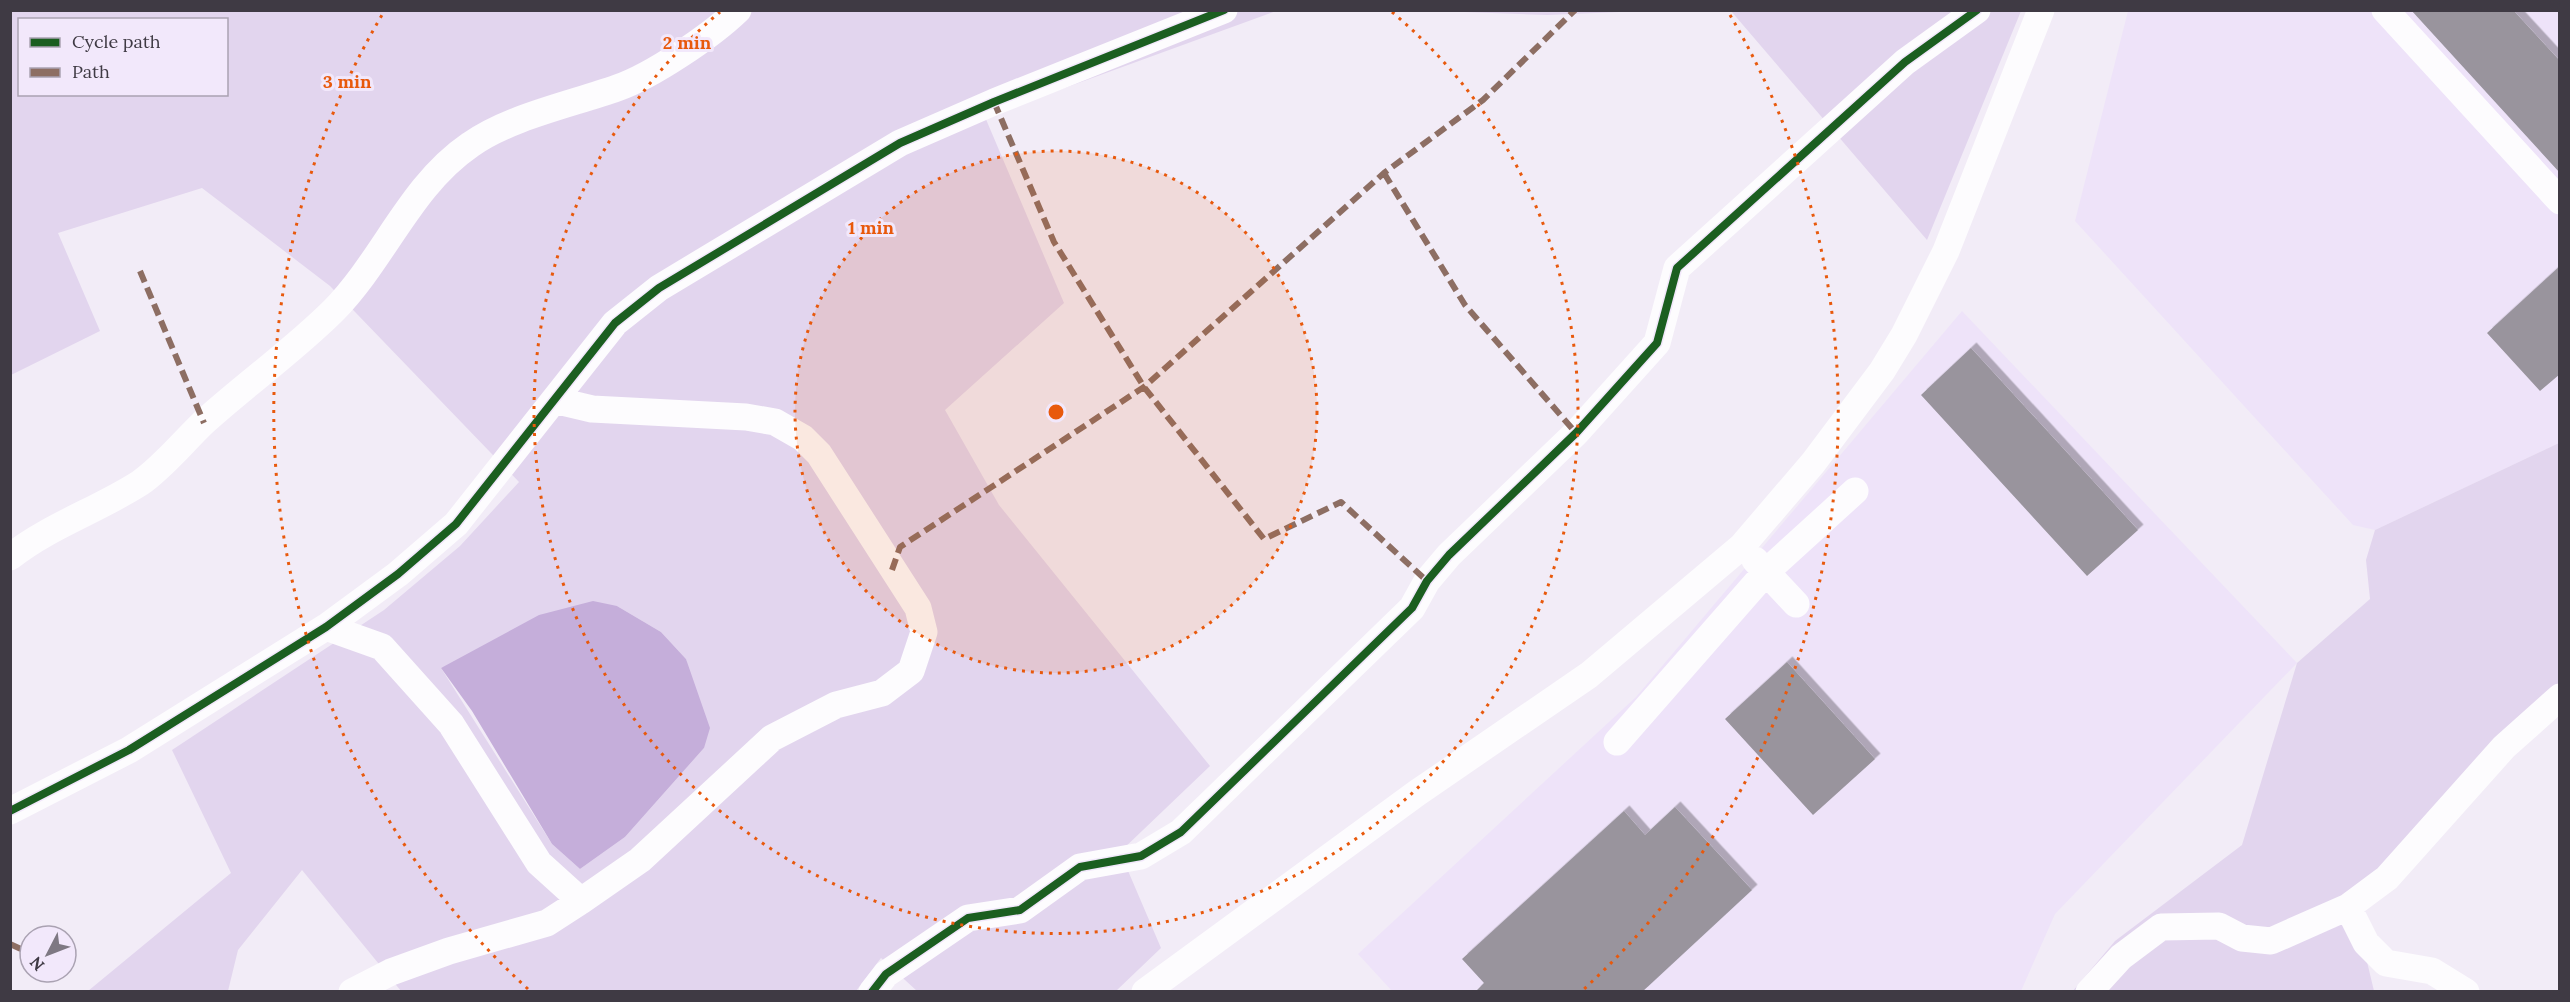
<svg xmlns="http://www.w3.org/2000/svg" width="2570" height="1002" font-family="Lora,serif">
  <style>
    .built { fill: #eee3f9 }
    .green { fill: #e2d5ee; fill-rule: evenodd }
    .water { fill: #c5aeda }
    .building { fill: #99949d; filter: url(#shadow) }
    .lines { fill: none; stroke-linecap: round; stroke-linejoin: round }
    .minor { stroke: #fdfcfe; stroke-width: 27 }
    .quiet { stroke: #8d6e63; stroke-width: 6; stroke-dasharray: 12 6; stroke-linecap: butt }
    .cycleway-casing { stroke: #f2e8fb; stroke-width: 11 }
    .cycleway { stroke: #1b5e20; stroke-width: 8 }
    .ring { fill: none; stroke: #e8590c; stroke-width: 3; stroke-dasharray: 3 6 }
    .centre { fill: #e8590c; stroke: #f2e8fb; stroke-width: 3 }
    .ring-label { font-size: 18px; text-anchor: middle; font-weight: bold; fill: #e8590c; stroke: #f2e8fb; stroke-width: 6; stroke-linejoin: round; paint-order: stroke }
  </style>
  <defs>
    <filter id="shadow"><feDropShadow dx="5.5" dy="-5.5" stdDeviation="0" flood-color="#0004"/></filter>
  </defs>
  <rect width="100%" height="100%" fill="#f2ecf7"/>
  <!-- built -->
  <path class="built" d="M2128,11H2559V443L2375,530L2353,525L2075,221Z
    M1962,311L2297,663L2055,914L2021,991H1392L1358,954L1636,697Z"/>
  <!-- green -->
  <path class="green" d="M11,11H1276L985,117L1064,303L945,410L999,505L1210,766L1120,852L1161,948L1116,991H917L881,958L856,991H401L302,870L238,950L228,991H88L231,873L172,750L384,610L460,546L519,482L330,286L202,188L58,233L100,331L11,375ZM20,20H226V94H20ZM617,606L661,632L686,659L704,748L625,837L580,869L552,844L441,668Z
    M1437,11L1644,10V11L1547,15Z
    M1731,11H2021L1927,240Z
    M2559,443V686L2352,899L2374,991L2072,992L2115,941L2242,845L2297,663L2370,599L2366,560L2375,530Z"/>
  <!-- water -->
  <path class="water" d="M593,601L617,606L661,632L686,659L710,728L704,748L625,837L580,869L552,844L472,711L441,668L539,615Z"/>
  <!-- building -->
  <path class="building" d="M2411,10H2513L2560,61V173Z
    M2560,266V374L2540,391L2487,333Z
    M1971,348L2138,530L2087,576L1921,395Z
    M1787,662L1875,759L1813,815L1725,719Z
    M1675,807L1752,890L1642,992H1475L1484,983L1462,959L1624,811L1645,835Z"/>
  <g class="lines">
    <!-- minor -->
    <path class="minor" d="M2385,10L2560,201
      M10,557C49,526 98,510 140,483C163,467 183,442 204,422C246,384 294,350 334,310C384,259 410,186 470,145C509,117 572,104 617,88C652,76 711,36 738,10
      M1755,560L1796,604
      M326,627L382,647L451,724L539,863L581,901
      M1617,742L1766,572L1855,491
      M10,811L129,750L326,627L398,574L456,524L615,323L659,288L900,143L994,102L1224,10
      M2348,907L2366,943L2386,963L2432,971L2466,992
      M352,992L391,972L449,951L547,923L581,901L640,860L772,738L836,705L882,693L911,671L924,632L918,608L819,454L803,438L775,422L746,417L592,409L554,400
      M872,992L886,974L968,918L1020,910L1080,867L1141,856L1181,832L1412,608L1427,581L1449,555L1576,433L1657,343L1677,268L1905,62L1977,10
      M1145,992L1417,793L1589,675L1742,546L1813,463L1882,371L1904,335L1946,251L2041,10
      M2089,992L2121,957L2161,927L2219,926L2242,938L2271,941L2348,907L2387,878L2504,747L2560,697"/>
    <!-- quiet -->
    <path class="quiet" d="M994,102L1054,242L1144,387L1264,539L1341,502L1427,581
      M1384,173L1465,305L1576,433
      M140,271L204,423
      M892,570L900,547L1144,387L1384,173L1483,100L1575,10
      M10,944L30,953"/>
    <defs>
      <path id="cycleway" d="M10,811L129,750L326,627L398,574L456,524L615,323L659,288L900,143L994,102L1224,10
        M872,992L886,974L968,918L1020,910L1080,867L1141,856L1181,832L1412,608L1427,581L1449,555L1576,433L1657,343L1677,268L1905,62L1977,10"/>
    </defs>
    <!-- cycleway casing -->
    <use href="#cycleway" class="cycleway-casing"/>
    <!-- cycleway -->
    <use href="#cycleway" class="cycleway"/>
  </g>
  <!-- distance rings -->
  <circle cx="1056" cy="412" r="261" fill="#e8590c" fill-opacity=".12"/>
  <g class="ring">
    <circle cx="1056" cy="412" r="261"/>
    <path d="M1392 12A522 522 0 1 1 720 12"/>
    <path d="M528 989A782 782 0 0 1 382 15M1730 15A782 782 0 0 1 1584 989"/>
  </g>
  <circle cx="1056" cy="412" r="9" class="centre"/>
  <g class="ring-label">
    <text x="687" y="49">2 min</text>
    <text x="347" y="88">3 min</text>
    <text x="871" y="234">1 min</text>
  </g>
  <!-- border -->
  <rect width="2570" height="1002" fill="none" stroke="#3f3a44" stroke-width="24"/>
  <!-- legend -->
  <rect x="18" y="18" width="210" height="78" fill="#f2e8fb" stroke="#aaa2b2" stroke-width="1.5"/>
  <rect x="30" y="38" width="30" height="9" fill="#1b5e20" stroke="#aaa2b2" stroke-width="1.5"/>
  <text x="72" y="48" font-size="18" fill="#3f3a44">Cycle path</text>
  <rect x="30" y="68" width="30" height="9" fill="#8d6e63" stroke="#aaa2b2" stroke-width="1.5"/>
  <text x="72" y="78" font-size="18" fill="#3f3a44">Path</text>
  <!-- north arrow -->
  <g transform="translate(48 954) rotate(228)"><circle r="28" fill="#f2e8fb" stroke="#aaa2b2" stroke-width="1.5"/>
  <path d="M0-4.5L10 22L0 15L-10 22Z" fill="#7e7883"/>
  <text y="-9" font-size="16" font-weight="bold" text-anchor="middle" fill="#3f3a44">N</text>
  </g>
</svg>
